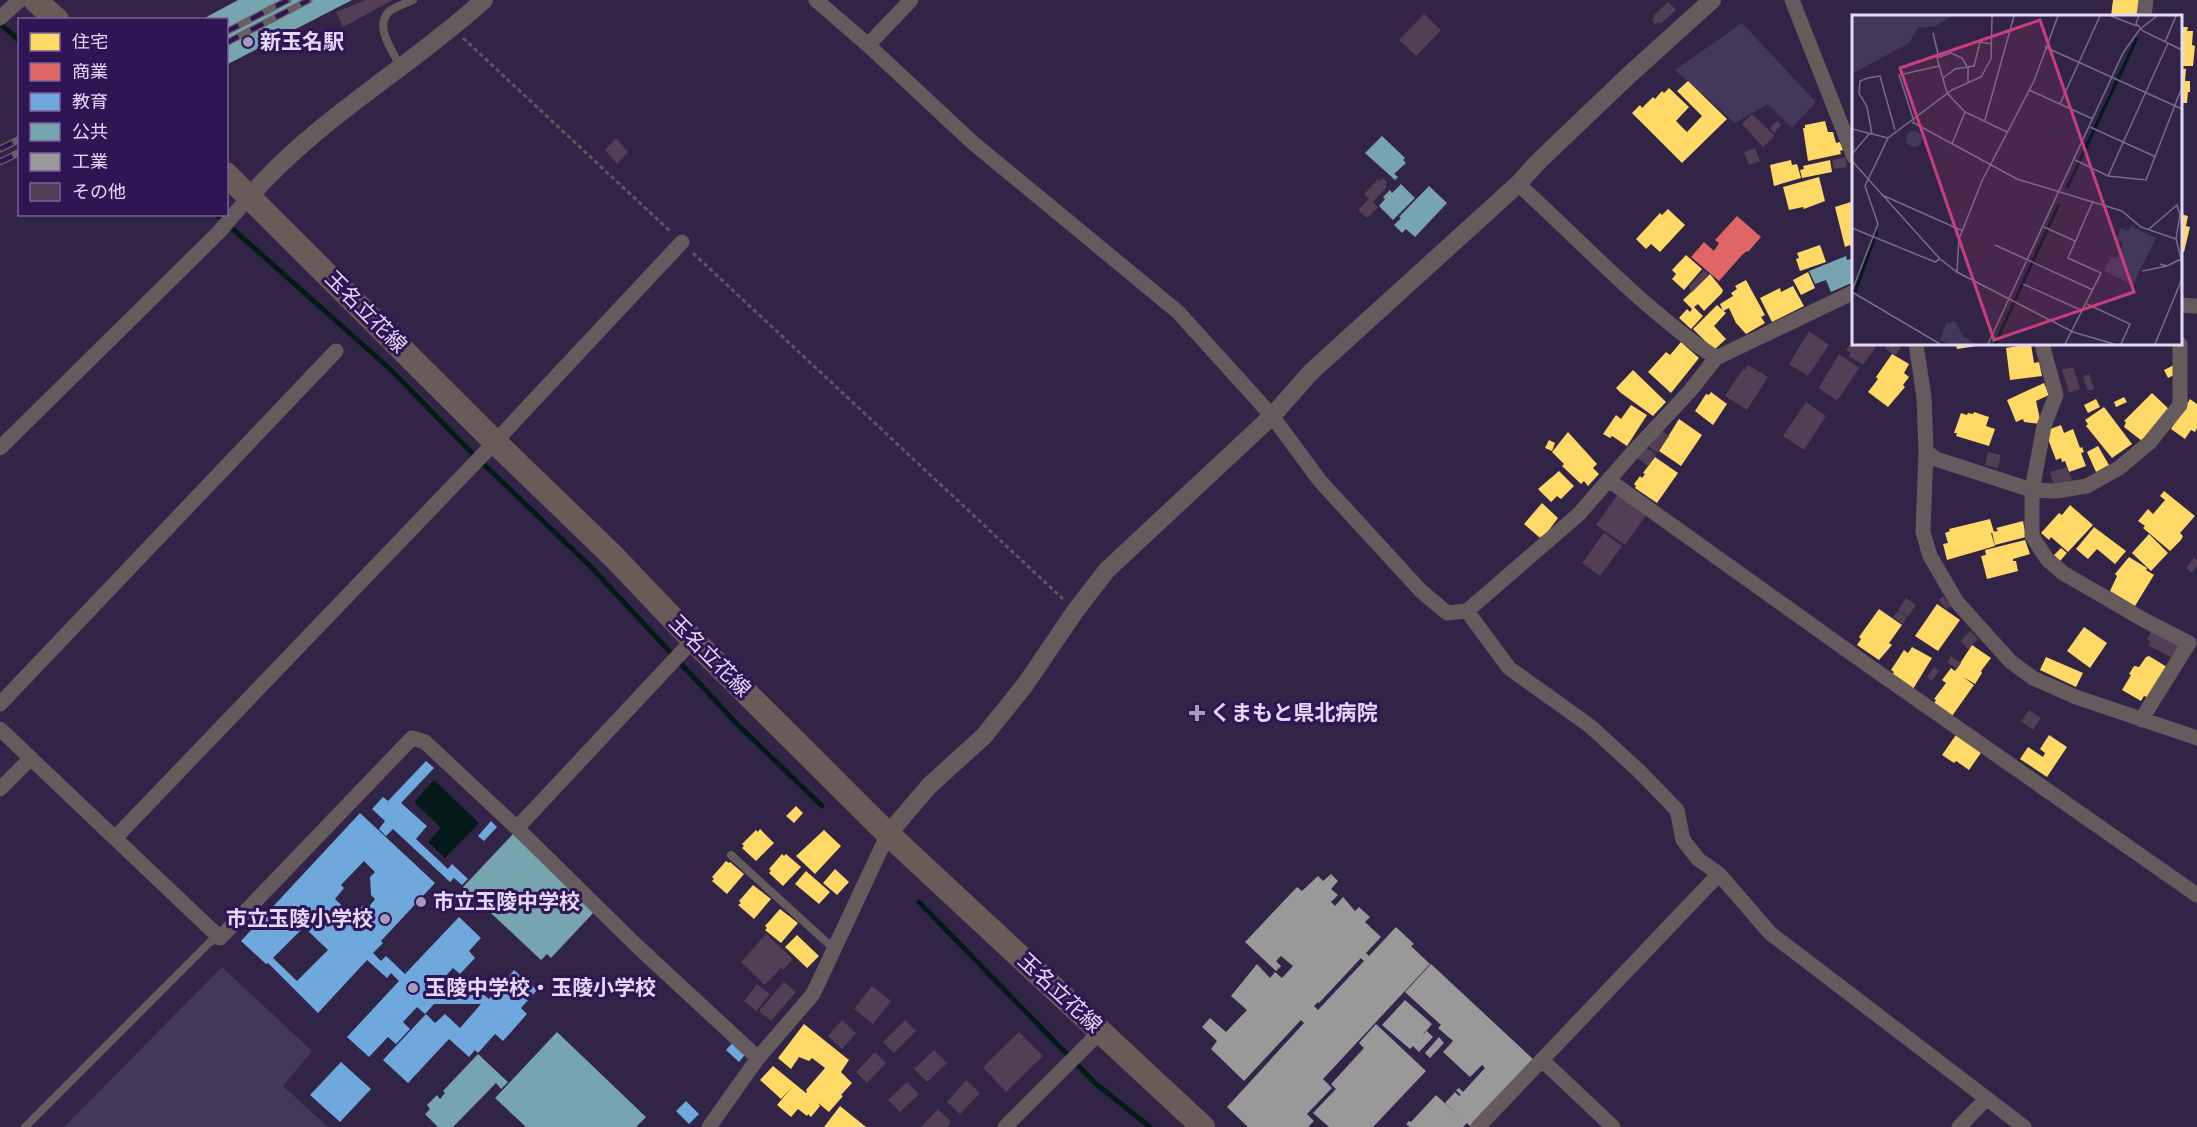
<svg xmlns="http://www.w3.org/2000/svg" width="2197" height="1127" font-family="'Archivo Narrow','Noto Sans JP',sans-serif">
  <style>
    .green { fill: #43375c }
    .water { fill: #041a18 }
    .homes { fill: #ffd966 }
    .shops { fill: #e06666 }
    .schools { fill: #6fa8dc; fill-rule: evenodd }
    .public { fill: #76a5af }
    .industry { fill: #999; fill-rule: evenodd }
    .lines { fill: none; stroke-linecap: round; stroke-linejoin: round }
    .stream { stroke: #041a18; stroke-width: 5 }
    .building { fill: #523f55 }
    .path { stroke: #60555e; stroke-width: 3; stroke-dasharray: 4.5 3; stroke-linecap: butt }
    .service { stroke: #655b5d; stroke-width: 8 }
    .minor { stroke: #655b5d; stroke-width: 15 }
    .tertiary { stroke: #655b5d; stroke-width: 18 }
    .primary { stroke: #695b58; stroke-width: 24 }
    .rail-casing { stroke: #685f65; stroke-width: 7 }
    .rail { stroke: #301555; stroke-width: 4.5; stroke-dasharray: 14; stroke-linecap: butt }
    .poi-dot { fill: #a49aba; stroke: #301555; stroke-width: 2 }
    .labels { text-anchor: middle; stroke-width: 6; stroke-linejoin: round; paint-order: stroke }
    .poi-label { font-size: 21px; font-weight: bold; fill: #e2d9f9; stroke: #301555; text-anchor: start }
    .street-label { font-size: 21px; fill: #e2d9f9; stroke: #301555 }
    .inset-river { fill: none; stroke: #041a18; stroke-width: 3 }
    .inset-road { fill: none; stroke: #786c8e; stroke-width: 1.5 }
    .view { fill: #c83f7b; fill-opacity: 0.15; stroke: #c83f7b; stroke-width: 3 }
    .inset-edge { fill: none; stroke: #e2d9f9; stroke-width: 3 }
  </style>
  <rect width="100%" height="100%" fill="#322446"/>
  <!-- green -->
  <path class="green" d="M1742,23L1816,102L1792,128L1768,104L1735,123L1675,70Z
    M222,967L312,1051L283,1086L328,1127H64Z"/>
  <!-- water -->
  <path class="water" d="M434,780L479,823L445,858L428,842L441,828L414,802Z"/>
  <!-- homes -->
  <path class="homes" d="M2113,0H2142L2141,16H2111Z
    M2180,27H2188L2187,31H2193L2192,45L2195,46L2193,66H2180Z
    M2180,68L2186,69L2185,81H2190V92H2188L2187,103H2180Z
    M1688,81L1727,119L1682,163L1632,113L1640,105L1642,108L1653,97L1655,99L1662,91L1664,93L1669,88L1689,107L1676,121L1687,132L1702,116L1677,91Z
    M1825,121L1828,132H1833L1836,143L1840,142L1843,150L1840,151L1841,154L1808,161L1803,128H1805V125Z
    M1791,160L1792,165L1797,164L1801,178L1774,186L1770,165Z
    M1830,160L1832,172L1802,178L1800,170L1804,169L1803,166Z
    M1819,177L1825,201L1804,209L1803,207L1789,210L1783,187Z
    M1854,201V247L1851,248L1850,245L1845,247L1835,207Z
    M1668,209L1685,225L1660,252L1651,244L1646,249L1636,239L1660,213L1662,215Z
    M2180,214L2188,216L2186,226L2190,227L2184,252L2180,251Z
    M1820,245L1826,262L1800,271L1796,259L1799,258L1797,253Z
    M1686,255L1702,269L1684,290L1672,279L1676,274L1672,270Z
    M1808,272L1815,288L1801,295L1793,280Z
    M1710,274L1723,290L1722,293L1704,311L1698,304L1694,307L1703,316L1691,329L1679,318L1687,309L1690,312L1692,309L1683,300Z
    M1746,280L1765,315L1761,317L1765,323L1746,334L1736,323L1729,308L1723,311L1720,304L1733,296L1731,293L1737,289L1735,286Z
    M1793,286L1804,306L1772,322L1760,298L1780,288L1781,292Z
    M1717,305L1726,313L1714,326L1726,339L1714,350L1693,329Z
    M1681,342L1699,358L1671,393L1648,372L1666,352L1670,355Z
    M1956,344H1983V345L1957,349Z
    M2031,344L2034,363L2039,362L2042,376L2010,380L2006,348Z
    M1892,354L1909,364L1904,373L1909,377L1903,385L1905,387L1888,407L1868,392L1878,379L1876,377Z
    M2174,365L2178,373L2168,378L2164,370Z
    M1633,370L1666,402L1653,416L1621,393L1616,388Z
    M2044,383L2049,395L2036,401L2041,424L2024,422L2023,419L2016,422L2007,400Z
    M1711,392L1727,404L1713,425L1695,411L1706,394L1709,395Z
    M2152,393L2171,411L2142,441L2124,427L2126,422L2124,421Z
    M2124,397L2127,402L2116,407L2114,402Z
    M2096,399L2100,407L2088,413L2084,405Z
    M2190,399L2197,404V428L2195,432L2191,430L2185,439L2171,429Z
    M1631,405L1647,415L1627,446L1612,436L1610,438L1603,434L1616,415L1621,419Z
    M2104,407L2132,444L2112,458L2086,426L2088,424L2085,420Z
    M1974,412L1989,417L1986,426L1995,429L1989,446L1956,436L1957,433H1954L1961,413L1967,415L1968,413L1973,414Z
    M1679,419L1702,435L1681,466L1659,451Z
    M2061,425L2064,433L2073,429L2080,448L2082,447L2084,452L2081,453L2086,466L2069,472L2065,461L2062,462L2061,458L2056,460L2045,431Z
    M1568,432L1597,464L1593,468L1599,474L1588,486L1584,481L1581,484L1562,466L1564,464L1552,452Z
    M1549,440L1555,443L1552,451L1545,448Z
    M2098,446L2109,465L2096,472L2087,452Z
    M1655,457L1678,473L1657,503L1635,488L1636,486L1634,484L1640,476L1642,478L1645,474L1643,473Z
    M1559,471L1574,486L1561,499L1557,496L1551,502L1538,489Z
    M2164,491L2195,516L2180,533L2183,536L2181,540L2170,551L2143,528L2145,526L2138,521L2148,509L2153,514L2165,500L2160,496Z
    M1542,503L1558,518L1543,538L1541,536L1540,538L1524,524Z
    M2070,505L2093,525L2068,552L2051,537L2049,540L2041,533L2059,513L2062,515Z
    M1990,519L1994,532L1991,533L1995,546L1947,560L1943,544L1948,543L1945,533L1950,531L1949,529Z
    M2023,521L2026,537L1995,545L1992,532L1998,531L1996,528Z
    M2094,527L2126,551L2115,564L2097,549L2088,559L2076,549Z
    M2149,534L2168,553L2151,571L2132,553Z
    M2025,540L2030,554L2013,559V561H2016L2018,571L1987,579L1981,556L1986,555L1985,550Z
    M2061,548L2067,553L2060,561L2054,555Z
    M2129,557L2147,568L2146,570L2154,575L2135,606L2110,591L2117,576L2115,574Z
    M1937,604L1960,620L1938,651L1915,636Z
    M1879,609L1902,625L1889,643L1892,645L1879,660L1857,645L1861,639L1859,637Z
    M2084,627L2107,643L2090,668L2067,651Z
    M1972,645L1991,658L1981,671L1982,673L1975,684L1963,677L1974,685L1952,716L1934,703L1936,700L1934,699L1946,683L1942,680L1951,668L1955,671Z
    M1912,647L1932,658L1913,689L1892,675L1894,672L1891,670L1904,650L1908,653Z
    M2149,656L2167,667L2147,697L2144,696L2141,701L2122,690L2131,675L2129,674L2134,666L2139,667L2146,657Z
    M2046,657L2083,673L2076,687L2040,670Z
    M1958,732L1983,750L1969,770L1956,761L1954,763L1942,755Z
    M2049,735L2067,747L2047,777L2020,759L2028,747L2043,757L2045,753L2040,749Z
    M796,806L803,813L794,823L786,816Z
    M760,829L774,843L756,861L742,848L744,846L742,844L756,830L758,832Z
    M824,830L841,846L815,874L796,856Z
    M782,854L784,856L786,854L801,867L783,886L769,873L771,871L769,869Z
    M726,861L729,863L730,862L744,874L727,894L712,881L714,879L712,877Z
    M835,869L849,882L837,895L823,883Z
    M806,871L830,892L819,904L795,884Z
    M753,885L771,899L754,919L738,905L741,903L739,901Z
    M780,909L798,923L781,943L765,930L767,928L765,926Z
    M797,935L819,956L807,968L785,947Z
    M804,1024L849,1060L841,1072L852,1083L841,1095L843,1096L829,1112L818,1103L820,1106L811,1117L808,1114L807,1116L798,1109L791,1117L777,1105L792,1087L781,1099L760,1080L773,1066L806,1093L807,1092L806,1090L825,1068L812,1058L809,1061L799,1057L791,1069L778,1058Z
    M840,1106L866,1127H824Z"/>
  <!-- shops -->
  <path class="shops" d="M1737,216L1761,237L1748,252L1747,251L1742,255L1719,281L1691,257L1704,242L1714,251L1719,243L1715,240Z"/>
  <!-- schools -->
  <path class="schools" d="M426,761L434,768L401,803L427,826L416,839L448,869L452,864L468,879L462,885L454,878L450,882L393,829L386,836L379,829L385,821L372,809L383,797L388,801Z
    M360,813L435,883L381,941L383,943L373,953L381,961L386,956L405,974L459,917L481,938L469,951L475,958L460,974L453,968L428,995H484L489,999L514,970L537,990L521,1008L527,1014L503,1041L495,1034L478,1053L475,1050L469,1057L449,1039L408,1083L383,1060L426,1014L435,1023L445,1014L460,1028L481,1004H434L425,1014L417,1007L403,1022L410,1029L396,1044L388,1037L369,1057L347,1037L399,981L391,973L387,978L367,960L318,1013L268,963L266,964L241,941ZM364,861L375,872L370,877L371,895L375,899L367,909L363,905L353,916L335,899L344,888L341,885ZM304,927L328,950L297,981L273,958Z
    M491,821L497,827L484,841L478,836Z
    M735,1040L747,1052L739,1062L726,1050Z
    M341,1062L371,1089L340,1122L310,1095Z
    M686,1101L699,1114L689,1124L676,1111Z"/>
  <!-- public -->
  <path class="public" d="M238,0H352L226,65V20H201Z
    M1382,136L1405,158L1403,160L1406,163L1394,174L1398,177L1395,180L1365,153Z
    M1401,184L1415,198L1393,220L1379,206L1385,199L1383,197L1390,190L1392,193Z
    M1429,186L1447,203L1415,237L1406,229L1402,233L1394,225L1401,218L1399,217Z
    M1846,256L1847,260L1854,258V282L1831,292L1826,280L1815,284L1809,271Z
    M513,834L595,911L551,958L547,954L541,960L463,887Z
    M557,1032L646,1117L636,1127H526L495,1098Z
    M478,1054L508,1082L501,1089L496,1083L453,1127H438L425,1114L430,1109L427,1105L437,1095L440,1099L445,1093L443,1091Z"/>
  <!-- industry -->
  <path class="industry" d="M1331,874L1338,881L1331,889L1338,895L1331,902L1335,906L1343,897L1355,911L1359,907L1370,917L1365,922L1381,937L1366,953L1369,956L1396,927L1414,944L1411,946L1430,964L1323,1079L1332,1088L1307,1114L1314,1121L1308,1127H1248L1227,1107L1304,1023L1301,1020L1244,1081L1211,1049L1217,1041L1202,1027L1210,1018L1226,1032L1247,1010L1231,996L1257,964L1270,978L1275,972L1282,978L1293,966L1281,956L1276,961L1281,966L1276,971L1245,942L1297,887L1302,891L1318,876L1323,881ZM1361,958L1364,961L1318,1010L1314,1006L1318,1002L1319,1003Z
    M1431,964L1535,1061L1471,1127L1467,1123L1463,1127H1410L1406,1124L1409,1121L1411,1122L1436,1095L1464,1121L1445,1103L1455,1092L1459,1096L1461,1095L1456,1090L1459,1088L1463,1092L1485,1068L1482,1065L1470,1077L1443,1052L1453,1041L1438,1028L1441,1025L1405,992Z
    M1405,1000L1432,1024L1422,1036L1427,1031L1433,1037L1419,1052L1413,1046L1410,1049L1382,1025Z
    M1376,1024L1426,1071L1373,1127H1329L1313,1113L1336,1089L1331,1084L1364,1048L1359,1043Z
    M1439,1037L1444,1043L1430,1058L1425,1053Z"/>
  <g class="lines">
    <!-- stream -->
    <path class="stream" d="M0,24L20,41
      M216,214L390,369L470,451L591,567L737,724L822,806
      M919,902L1095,1083L1150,1127"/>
  </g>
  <!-- building -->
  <path class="building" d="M366,0H393L343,27L336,12Z
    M1668,2L1676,10L1660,24L1658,22L1655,25L1652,20L1654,18L1653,16Z
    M1424,14L1441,30L1416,56L1399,40Z
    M1752,114L1775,136L1763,147L1742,124Z
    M1777,121L1781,125L1774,133L1770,128Z
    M616,138L628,152L617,164L605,150Z
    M1755,148L1760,161L1749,165L1744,152Z
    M1846,157L1847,167L1834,169L1832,160Z
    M1383,178L1387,182L1385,185L1387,187L1373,202L1378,207L1367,218L1358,210L1369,199L1364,194L1378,179L1380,181Z
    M1704,270L1709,275L1691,293L1689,286Z
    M1809,331L1829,345L1808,376L1789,364Z
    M1854,339V344H1878L1863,365L1849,356L1851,353L1846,350Z
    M1888,344H1899L1902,345L1895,356L1885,348Z
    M1839,354L1859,368L1837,401L1819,388Z
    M1748,365L1768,377L1747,410L1725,396L1743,369L1745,370Z
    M2073,367L2080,389L2069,393L2062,370Z
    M2089,374L2094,389L2088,391L2083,376Z
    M1806,402L1826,416L1804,450L1783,436Z
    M1659,429L1669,436L1657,453L1648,446Z
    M1645,447L1656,454L1648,466L1637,458Z
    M1988,452L2001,455L1998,468L1985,465Z
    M2067,467L2072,480L2055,487L2050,472Z
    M1618,494L1647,514L1625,545L1596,525Z
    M1604,533L1622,546L1600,576L1582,563Z
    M2194,558L2197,560V566L2192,573L2186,568Z
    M1943,596L1951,606L1946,609L1939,600Z
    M1906,598L1916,605L1908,617L1898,610Z
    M1898,611L1907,617L1903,624L1893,617Z
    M2153,628L2182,643L2174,659L2148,645L2150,641L2147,639Z
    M1970,631L1978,639L1968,649L1960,641Z
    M1951,656L1961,663L1957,669L1947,662Z
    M1934,667L1939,671L1932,681L1927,677Z
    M2029,710L2041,718L2033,730L2021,721Z
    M766,934L793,959L783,970L781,968L765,985L741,962Z
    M784,982L796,992L771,1021L759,1011Z
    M757,984L770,994L756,1011L744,1001Z
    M872,986L891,1001L873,1024L854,1009Z
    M842,1020L856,1033L842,1049L828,1036Z
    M905,1020L916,1031L894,1053L883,1042Z
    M1019,1032L1043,1056L1006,1092L983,1067Z
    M934,1050L947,1063L927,1082L914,1069Z
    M875,1052L886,1063L867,1083L856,1072Z
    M966,1080L980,1093L960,1114L947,1102Z
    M907,1082L919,1094L900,1112L888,1100Z
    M938,1109L951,1122L947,1127H921Z"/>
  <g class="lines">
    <!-- path -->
    <path class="path" d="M463,38L671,232
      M693,253L1063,599"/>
    <!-- service -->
    <path class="service" d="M400,66C393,51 372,25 391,10C397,6 406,3 413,0
      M731,855L834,949
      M25,1127L210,942L220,938"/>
    <!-- minor -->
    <path class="minor" d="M816,0L868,45L972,142L1178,312L1272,416L1320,481L1421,591L1447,613L1467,611L1579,514L1633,452L1689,392L1716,358L1854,292
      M1792,0L1854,157
      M2144,16L2146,0
      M0,18L20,0
      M868,45L911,0
      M1518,184C1583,243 1643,309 1716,358
      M2180,305L2197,306
      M1916,344L1924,397L1926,451L1923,532L1930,556L1957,602L2010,661L2033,678L2076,697L2197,738
      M2042,344L2056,395L2044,426L2032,490V536L2047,559L2063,573L2144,620L2189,643L2141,720
      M0,448L218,233L250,196
      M1926,451L1936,459L2032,490L2056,491L2087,486L2119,468L2149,443L2180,405V344
      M1610,481L1862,661L2197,895
      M1467,611L1509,668L1590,726L1639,771L1677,810L1683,840L1698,859L1719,874L1770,933L2024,1127
      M0,704L336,351
      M0,729L220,938L412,738L425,742L517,828L637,946L758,1058
      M0,789L31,758
      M517,828L693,640
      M116,837L495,442L682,242
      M1542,1060L1613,1127
      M709,1127L758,1058L813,994L888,834
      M1005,1127L1101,1031
      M1478,1127L1719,874
      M1959,1127L1986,1099"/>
    <!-- tertiary -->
    <path class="tertiary" d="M250,196C317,119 409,68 484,0
      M888,834L929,786L984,736L1025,685L1076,610L1107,570L1272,416L1311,372L1518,184L1539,161L1628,76L1712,0"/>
    <!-- primary -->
    <path class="primary" d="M35,0L57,20
      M226,174L495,442L613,556L693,640L888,834L1203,1127"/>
    <defs>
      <path id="rail" d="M226,32L288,0
        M226,43L309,0
        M0,149L20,139
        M0,162L20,152"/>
    </defs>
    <!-- rail casing -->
    <use href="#rail" class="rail-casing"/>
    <!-- rail -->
    <use href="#rail" class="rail"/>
  </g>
  <!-- markers -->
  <g class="poi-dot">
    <circle cx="248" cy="42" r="6"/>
    <path d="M1194 704h6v6h6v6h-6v6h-6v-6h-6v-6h6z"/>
    <circle cx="421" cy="902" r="6"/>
    <circle cx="385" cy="919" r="6"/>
    <circle cx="413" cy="988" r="6"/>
  </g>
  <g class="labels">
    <!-- poi labels -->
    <g class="poi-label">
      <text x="260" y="49">新玉名駅</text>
      <text x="1210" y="720">くまもと県北病院</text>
      <text x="433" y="909">市立玉陵中学校</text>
      <text x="373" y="926" text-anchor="end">市立玉陵小学校</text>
      <text x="425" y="995">玉陵中学校・玉陵小学校</text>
    </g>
    <!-- street labels -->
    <g class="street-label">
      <text transform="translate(366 312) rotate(45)" y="7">玉名立花線</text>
      <text transform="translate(710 656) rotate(45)" y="7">玉名立花線</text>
      <text transform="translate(1060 993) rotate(43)" y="7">玉名立花線</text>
    </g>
  </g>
  <!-- overview -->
  <g transform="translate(1852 15)">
    <rect width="330" height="330" fill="#322446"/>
    <path d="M0,1H100L82,12H67L57,28L0,59ZM54 124a8 8 0 1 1 16 0a8 8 0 1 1-16 0ZM279,211L304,223L281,270L252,256L259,242L265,243L271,228L264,225L269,213L276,216ZM103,306L111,321L124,329H96L88,325L94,309Z" fill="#43375c"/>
    <path class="inset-river" d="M215,173L285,23M3,277L25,216M143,329L207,189"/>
    <path class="inset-road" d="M259,1L285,11M287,1L284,8L291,16L330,35M81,18L87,43M313,27L324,1M193,32L330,94M91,63L103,54L122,51L128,27L140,29M116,67V53L110,43L99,38L85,43L95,78L113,97L155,117M177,75L241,104M208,89L248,1M133,105L162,1M62,106L47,60L87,51M60,107L165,164L270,196L289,212L324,224L330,247M238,112L304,142M0,114L36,123M20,119L15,92L7,78L8,66L16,63L28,61L43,115M100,129L113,97M0,139L18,118M223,145L256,161L294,165L330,72M0,146L88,244L105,257L221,317L262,329M256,161L316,28M30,180L111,216M192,212L223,226M0,213L83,247L88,244M297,214L325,190L328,200L324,224M143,230L241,275M308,249L315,251L329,244M290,256L315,251M105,257L107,224L130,166L182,66L206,1M171,269L231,296M0,276L26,209L13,171L36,123L100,75L129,62L139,44L140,1M0,277L88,329M235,289L278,309L269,329M136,329L271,38L288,14L305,1M213,329L249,258L216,243L241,186M303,329L330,264"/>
    <path class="view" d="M188,5L282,277L142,325L48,53Z"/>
    <rect width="330" height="330" class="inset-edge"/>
  </g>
  <!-- legend -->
  <rect x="18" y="18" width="210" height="198" fill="#301555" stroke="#776397" stroke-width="1.5"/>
  <rect x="30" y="33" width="30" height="18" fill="#ffd966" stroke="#776397" stroke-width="1.5"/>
  <text x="72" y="48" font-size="18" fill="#e2d9f9">住宅</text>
  <rect x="30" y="63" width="30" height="18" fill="#e06666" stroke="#776397" stroke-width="1.5"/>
  <text x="72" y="78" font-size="18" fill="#e2d9f9">商業</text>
  <rect x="30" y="93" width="30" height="18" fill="#6fa8dc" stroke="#776397" stroke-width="1.5"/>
  <text x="72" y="108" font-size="18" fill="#e2d9f9">教育</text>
  <rect x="30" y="123" width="30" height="18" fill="#76a5af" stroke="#776397" stroke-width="1.5"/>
  <text x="72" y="138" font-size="18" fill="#e2d9f9">公共</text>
  <rect x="30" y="153" width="30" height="18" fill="#999999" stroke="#776397" stroke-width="1.5"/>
  <text x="72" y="168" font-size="18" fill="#e2d9f9">工業</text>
  <rect x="30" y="183" width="30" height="18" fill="#523f55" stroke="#776397" stroke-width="1.5"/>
  <text x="72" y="198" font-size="18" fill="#e2d9f9">その他</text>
</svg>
